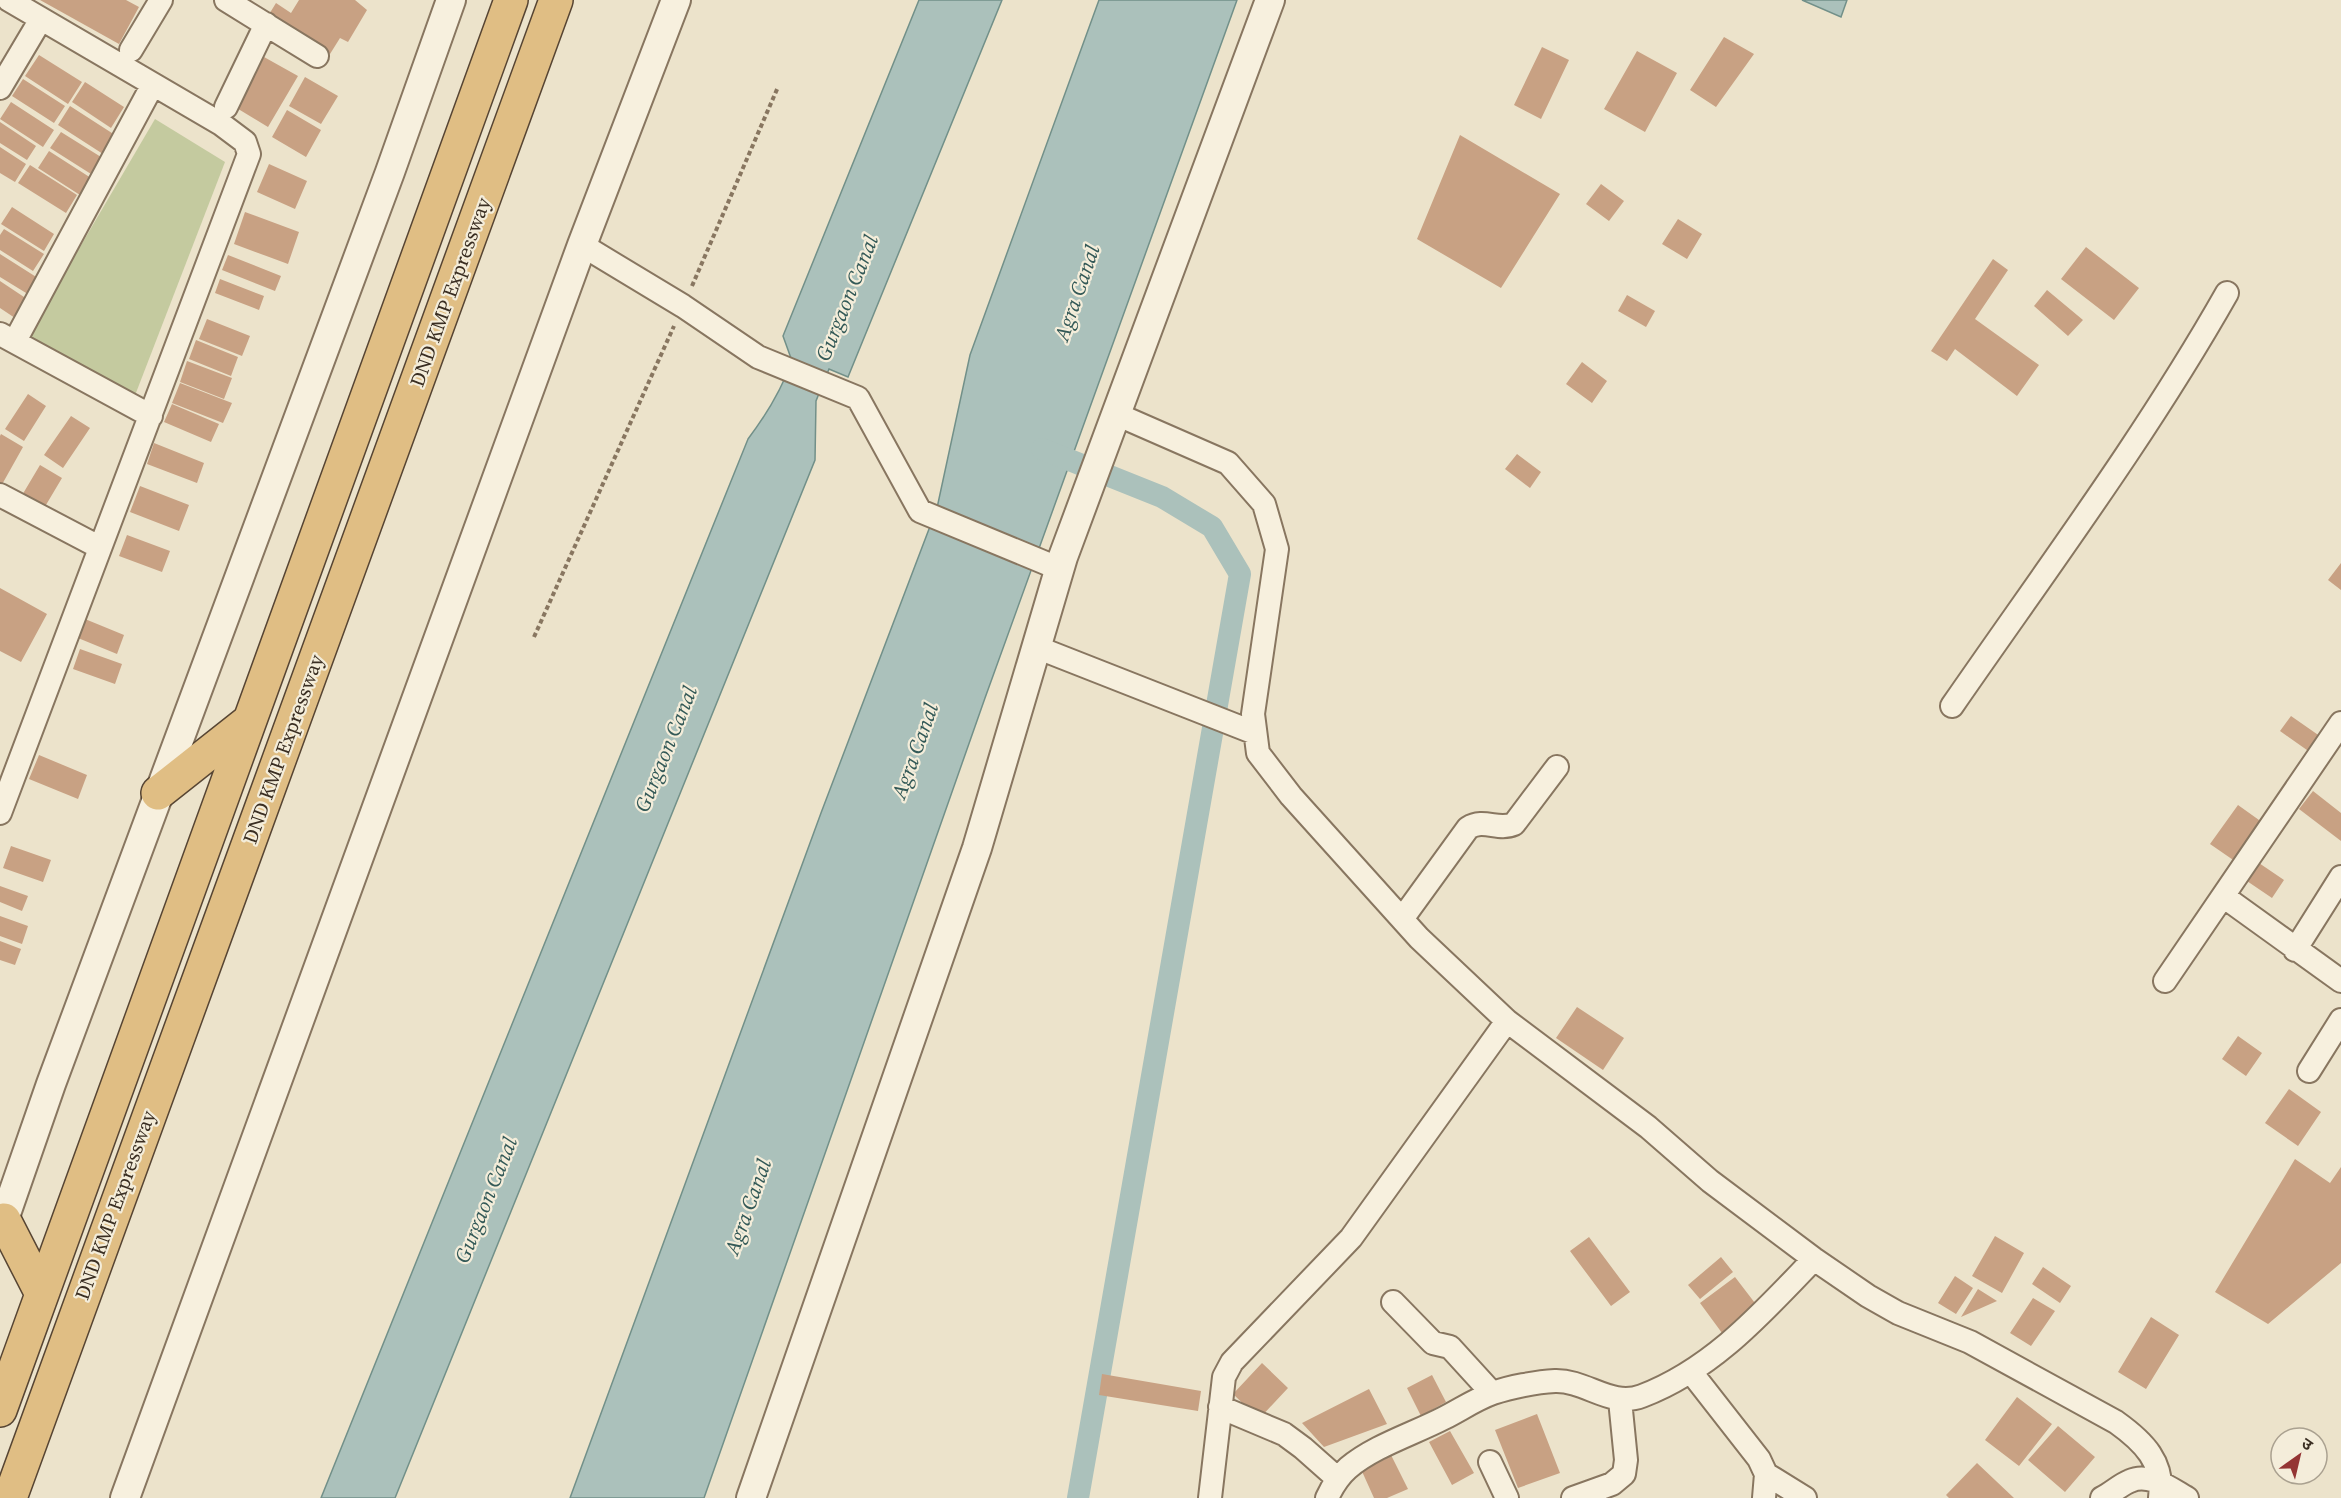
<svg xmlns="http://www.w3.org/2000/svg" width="2341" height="1498" font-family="'Source Serif 4','Noto Sans Devanagari',serif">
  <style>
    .green { fill: #c4ca9f }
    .water { fill: #abc1bb; stroke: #729089; stroke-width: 1.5 }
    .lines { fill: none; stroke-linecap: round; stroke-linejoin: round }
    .canal { stroke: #abc1bb; stroke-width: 22 }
    .building { fill: #c8a183 }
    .minor-casing { stroke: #887660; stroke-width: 26 }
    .tertiary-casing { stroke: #887660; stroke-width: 32 }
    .trunk-casing { stroke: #574533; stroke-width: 36 }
    .path { stroke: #887660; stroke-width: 4; stroke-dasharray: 4.5 3; stroke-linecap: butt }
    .minor { stroke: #f7f0de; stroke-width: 22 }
    .tertiary { stroke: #f7f0de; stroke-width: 28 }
    .trunk { stroke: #e0be84; stroke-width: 33 }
    .labels { text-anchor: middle; stroke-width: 4.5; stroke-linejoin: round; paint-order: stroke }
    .street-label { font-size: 20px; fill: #3a2e22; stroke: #f4edda }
    .water-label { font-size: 21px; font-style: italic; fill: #335957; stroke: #f4edda }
  </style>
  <rect width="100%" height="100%" fill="#ece3cb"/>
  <!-- green -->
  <path class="green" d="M155,119L225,162L134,398L26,339Z"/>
  <!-- water -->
  <path class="water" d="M919,0H1002L848,377L829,369L816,401L815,460L395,1498H321L748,439C767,414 781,391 792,361L783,336Z
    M1099,0H1237L985,698L704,1498H570L821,813L937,508L970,355Z
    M1802,0H1847L1841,17Z"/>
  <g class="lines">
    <!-- canal -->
    <path class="canal" d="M1042,449L1162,497L1212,527L1240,574L1078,1498"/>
  </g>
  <!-- building -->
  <path class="building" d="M40,0H126L139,7L119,44Z
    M299,0H355L367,10L348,42L340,38L330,54L268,16L276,3L291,13Z
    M1724,37L1754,54L1716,107L1690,90Z
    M1542,47L1569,60L1541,119L1514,105Z
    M1637,51L1677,73L1645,132L1604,109Z
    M39,55L82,82L68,104L25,76Z
    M264,57L298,76L268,127L235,107Z
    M305,77L338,96L321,124L289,106Z
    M23,79L65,106L54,123L12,96Z
    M85,82L124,107L111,128L72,102Z
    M11,102L54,130L43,147L0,119Z
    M70,106L115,135L103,154L58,125Z
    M287,110L321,130L306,157L272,137Z
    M0,122L36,146L27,160L0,143Z
    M61,132L101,157L91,174L50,148Z
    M1460,135L1560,194L1501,288L1417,239Z
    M0,147L26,164L15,182L0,173Z
    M49,151L91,178L80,195L38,168Z
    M269,164L307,181L295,209L257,192Z
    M30,165L77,195L66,213L18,183Z
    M1601,184L1624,201L1609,221L1586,204Z
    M12,207L54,234L44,251L1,224Z
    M245,212L299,232L288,264L234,244Z
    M1678,219L1702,234L1687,259L1662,244Z
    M4,229L44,254L33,271L0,250V235Z
    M2086,247L2139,288L2114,320L2061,279Z
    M0,254L41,280L31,296L0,277Z
    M228,255L281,276L275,291L222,270Z
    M1993,259L2008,270L1975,319L2039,365L2017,396L1955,349L1947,361L1931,351Z
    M220,279L264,296L259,310L215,293Z
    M0,281L30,301L18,320L0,308Z
    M2047,290L2083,320L2068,336L2034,306Z
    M1627,295L1655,311L1646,327L1618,311Z
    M207,319L250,336L242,356L199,339Z
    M196,340L238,357L231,376L189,359Z
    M187,361L232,378L224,399L180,382Z
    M1582,362L1607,381L1592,403L1566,384Z
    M180,383L232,403L223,423L172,403Z
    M28,394L46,406L24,441L5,429Z
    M172,404L219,424L211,442L164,422Z
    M71,416L90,428L63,468L44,455Z
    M1,434L23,447L0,488V436Z
    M154,443L204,463L197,483L147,464Z
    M1517,454L1541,472L1530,488L1505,469Z
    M40,465L62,478L40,515L18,502Z
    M140,486L189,505L179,531L130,512Z
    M127,535L170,551L162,572L119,556Z
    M2341,563V590L2328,580Z
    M0,588L47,614L21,662L0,651Z
    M85,619L124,635L117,654L78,638Z
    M80,649L122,664L115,684L73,669Z
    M2291,716L2324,739L2314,755L2280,731Z
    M39,755L87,775L78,799L29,779Z
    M2313,791L2341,813V841L2299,809Z
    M2238,805L2266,825L2239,864L2210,844Z
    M11,846L51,860L43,882L3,868Z
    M2256,861L2284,880L2272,898L2244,879Z
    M0,886L28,896L22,911L0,902Z
    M0,916L28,926L22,944L0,936Z
    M0,941L21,949L15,965L0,960Z
    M1577,1007L1624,1038L1603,1070L1556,1038Z
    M2238,1036L2262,1053L2246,1076L2222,1059Z
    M2289,1089L2321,1112L2298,1146L2265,1123Z
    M2295,1159L2330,1183L2341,1167V1263L2268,1324L2215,1292Z
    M1995,1236L2024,1253L2002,1293L1972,1276Z
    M1589,1237L1630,1292L1611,1306L1570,1251Z
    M1721,1257L1733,1272L1700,1299L1688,1285Z
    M2043,1267L2071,1286L2060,1303L2032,1284Z
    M1955,1276L1973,1288L1956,1314L1938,1303Z
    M1735,1277L1758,1307L1722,1333L1700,1303Z
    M1978,1289L1997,1301L1961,1317Z
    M2033,1298L2055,1311L2031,1346L2010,1333Z
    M2151,1317L2179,1335L2146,1389L2118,1372Z
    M1262,1363L1288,1388L1259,1419L1233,1394Z
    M1102,1374L1201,1391L1198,1411L1099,1395Z
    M1432,1375L1446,1402L1421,1416L1407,1388Z
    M1369,1389L1387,1424L1324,1447L1302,1423Z
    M2017,1397L2052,1424L2019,1466L1985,1440Z
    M1537,1414L1560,1473L1518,1488L1495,1430Z
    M2058,1426L2095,1457L2065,1492L2028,1460Z
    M1450,1431L1474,1473L1452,1485L1429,1442Z
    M1390,1453L1408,1489L1387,1498H1374L1360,1467Z
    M1977,1463L2014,1498H1949L1946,1495Z"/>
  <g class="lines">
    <defs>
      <path id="minor" d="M226,0L317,56
        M131,50L161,0
        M0,88L41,19
        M226,107L266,24
        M582,245L683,306L758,357L858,398L920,511L1060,569
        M0,334L151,416
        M15,341L152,86
        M1116,414L1228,463L1264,504L1277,549L1253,714L1258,753L1291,796L1419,938L1507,1021L1648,1127L1710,1181L1814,1259L1868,1296L1898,1313L1970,1342L2116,1422C2144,1442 2164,1462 2160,1498
        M0,495L99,547
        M1036,647L1255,733
        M1952,706C2046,570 2146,436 2227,293
        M0,813L249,154L245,142L221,124L9,0
        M2223,896L2341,981
        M1402,919L1468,828C1484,818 1498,831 1514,824L1557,767
        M2295,950L2341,877
        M2165,981L2341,723
        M2309,1071L2341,1020
        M1393,1302L1433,1343L1450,1347L1492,1393
        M1691,1372L1759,1459L1766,1474L1764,1498
        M1220,1407L1284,1434L1303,1448L1338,1479
        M1490,1462L1507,1498
        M1766,1474L1805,1498
        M1210,1498L1224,1377L1232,1362L1351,1238L1507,1021
        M1327,1498C1332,1487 1339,1476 1348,1468C1374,1446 1413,1434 1444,1418C1460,1410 1476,1399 1493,1393C1510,1387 1536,1382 1555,1381C1586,1380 1611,1408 1642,1396C1713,1369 1763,1312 1814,1259
        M1573,1498L1612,1484L1624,1474L1626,1460L1620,1400
        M2102,1498C2112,1493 2120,1485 2130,1481C2149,1472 2171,1489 2187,1498"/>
      <path id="tertiary" d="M0,1231L51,1084L390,172L451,0
        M125,1498L582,245L676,0
        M751,1498L977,848L1063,557L1270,0"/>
      <path id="trunk" d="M158,793L248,722
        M4,1220L42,1294
        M0,1410L511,0
        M10,1498L556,0"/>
    </defs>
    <!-- minor casing -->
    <use href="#minor" class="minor-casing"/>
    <!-- tertiary casing -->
    <use href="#tertiary" class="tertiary-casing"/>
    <!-- trunk casing -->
    <use href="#trunk" class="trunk-casing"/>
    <!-- path -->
    <path class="path" d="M692,286L778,87
      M534,637L674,326"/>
    <!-- minor -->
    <use href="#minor" class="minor"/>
    <!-- tertiary -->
    <use href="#tertiary" class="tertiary"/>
    <!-- trunk -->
    <use href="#trunk" class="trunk"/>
  </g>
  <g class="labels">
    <!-- street labels -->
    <g class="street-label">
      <text transform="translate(450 292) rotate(-70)" y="7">DND KMP Expressway</text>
      <text transform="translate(283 749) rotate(-70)" y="7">DND KMP Expressway</text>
      <text transform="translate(115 1205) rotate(-70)" y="7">DND KMP Expressway</text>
    </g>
    <!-- water labels -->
    <g class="water-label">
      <text transform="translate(1077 293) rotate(-71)" y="7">Agra Canal</text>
      <text transform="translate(847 298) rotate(-68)" y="7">Gurgaon Canal</text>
      <text transform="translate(666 749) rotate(-68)" y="7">Gurgaon Canal</text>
      <text transform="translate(915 751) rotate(-70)" y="7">Agra Canal</text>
      <text transform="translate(486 1200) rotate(-68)" y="7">Gurgaon Canal</text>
      <text transform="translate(748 1207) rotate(-70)" y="7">Agra Canal</text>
    </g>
  </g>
  <!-- north arrow -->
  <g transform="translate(2299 1456) rotate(34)"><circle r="28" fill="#f4edda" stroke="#aaa190" stroke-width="1.5"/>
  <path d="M0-4.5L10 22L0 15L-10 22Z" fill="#943534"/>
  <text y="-9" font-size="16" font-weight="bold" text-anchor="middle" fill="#3a2e22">उ</text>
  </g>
</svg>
